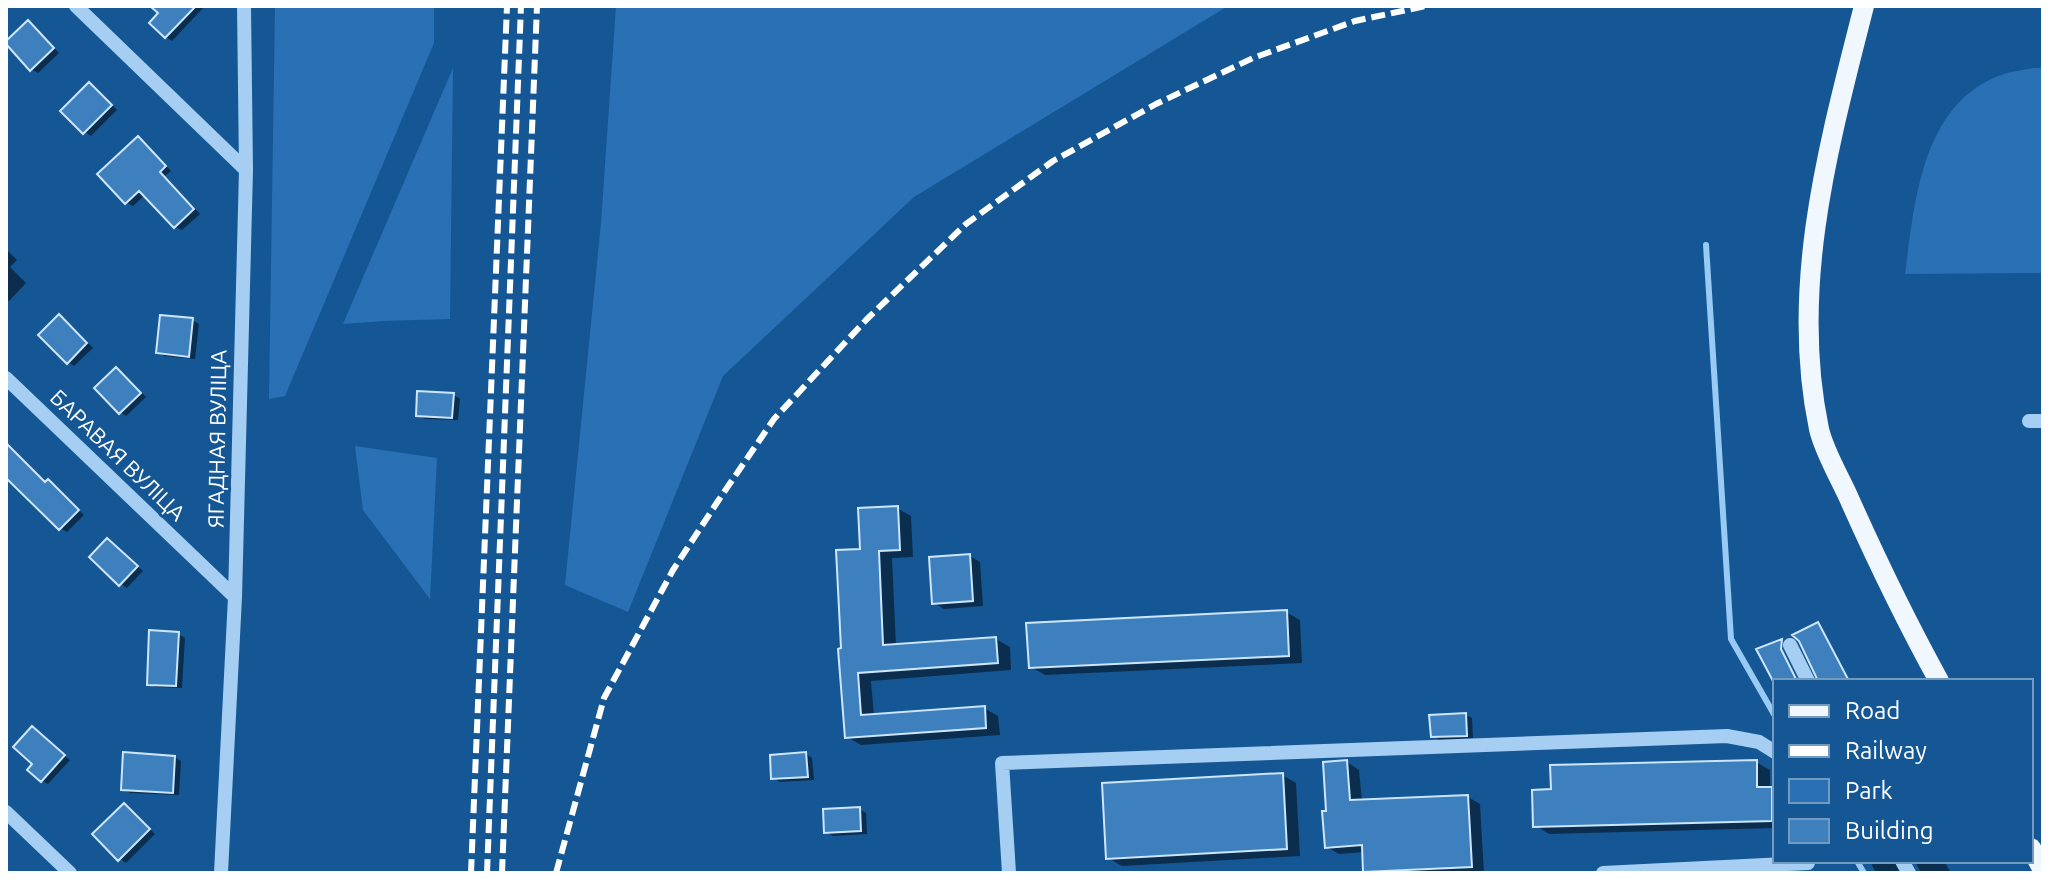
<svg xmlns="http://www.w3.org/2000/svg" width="2049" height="879" font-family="Ubuntu,sans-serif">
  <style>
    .green { fill: #2971b4 }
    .shadow { fill: #0007 }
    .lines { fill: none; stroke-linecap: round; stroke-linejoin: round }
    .stream { stroke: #99caf4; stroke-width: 6 }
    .building { fill: #3e80bd; stroke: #cee6fc; stroke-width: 2 }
    .minor { stroke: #a6cef2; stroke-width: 14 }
    .major { stroke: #f1f7ff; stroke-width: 20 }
    .rail { stroke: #fff; stroke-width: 6; stroke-dasharray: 14 6; stroke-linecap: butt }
    .labels { text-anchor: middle; stroke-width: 6; stroke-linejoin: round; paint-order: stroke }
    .street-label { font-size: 22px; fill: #fff; stroke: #155795 }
  </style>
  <rect width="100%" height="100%" fill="#155795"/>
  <!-- green -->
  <path class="green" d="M275,6H434V43L285,396L269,399Z
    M616,6H1228L914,197L723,376L628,612L565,585L601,223Z
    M453,68L450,319L383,321L343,324Z
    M2034,68H2043V273L1905,274C1915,202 1921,102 2004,74C2013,71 2024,70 2034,68Z
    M355,446L437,458L430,599L363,510Z"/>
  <!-- shadow -->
  <path class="shadow" d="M153,6H205L172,41L166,37L160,13Z
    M29,23L35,27L59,53L38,73L31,69Z
    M89,84L96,88L117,110L91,136L85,132Z
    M138,139L145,143L171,171L165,176L200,214L182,230L175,227L145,195L133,206L127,203L100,174Z
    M6,249L17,260L10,267L26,283L9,301L6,299Z
    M59,317L66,320L93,348L74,366L68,362Z
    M192,320L199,324L195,359L164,356L158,352Z
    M117,369L123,373L146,397L126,416L120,412Z
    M454,395L460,399L458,420L425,419L418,415Z
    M13,453L20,456L47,483L48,482L55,486L84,515L67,532L60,528L6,475V460Z
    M897,508L911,516L913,557L892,558L896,646L996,639L1010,647L1011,670L871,681L874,716L984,708L998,716L1000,735L861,745L847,737L843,650L862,551Z
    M107,540L143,571L127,588L121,584Z
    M970,556L980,562L983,606L944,609L934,603Z
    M1286,612L1300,620L1302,663L1045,675L1031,667Z
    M1818,624L1821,626L1850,681H1819Z
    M178,634L185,638L182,688L155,687L149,683Z
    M1466,715L1472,718L1473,738L1439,740L1433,736Z
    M32,728L70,760L48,784L42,781L35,764Z
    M806,754L812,758L814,780L780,782L773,778Z
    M175,757L181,761L179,795L130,793L123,789Z
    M1347,762L1359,770L1362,801L1468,797L1480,804L1484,873H1369L1365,871L1364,852L1339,854L1327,847L1329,813Z
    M1756,762L1770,770V789L1775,791V828L1549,834L1535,825Z
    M1282,775L1296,783L1300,856L1122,866L1108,858Z
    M130,809L155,834L126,863L120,859Z
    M859,809L866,813L867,834L833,836L826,832Z
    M1870,861H1895L1899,873H1876Z
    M1915,861H1944L1951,873H1921Z"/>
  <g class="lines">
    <!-- stream -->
    <path class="stream" d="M1706,245L1731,639L1775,716
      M1857,861L1864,873"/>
  </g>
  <!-- building -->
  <path class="building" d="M150,6H196L165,38L149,23L158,13Z
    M28,20L54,48L30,71L6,44V41Z
    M89,82L112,105L83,134L60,111Z
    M138,136L166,166L160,172L194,209L174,228L139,191L125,204L97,174Z
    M59,314L87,343L67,364L38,335Z
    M160,315L193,318L189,357L156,353Z
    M116,367L141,393L119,414L94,388Z
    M417,391L454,393L452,418L416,416Z
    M6,443L45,482L48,479L79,510L59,530L6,478Z
    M898,506L900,550L879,551L883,645L996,637L998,663L858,673L861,715L985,706L986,728L845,738L838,649L841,648L836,550L860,549L858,508Z
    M107,538L138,566L119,586L89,557Z
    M970,554L973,601L932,604L929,557Z
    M1287,610L1289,656L1029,668L1026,623Z
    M1818,622L1849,681H1818L1799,641L1792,635Z
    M149,630L179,632L176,686L147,685Z
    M1782,639L1781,649L1797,681H1773L1756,649Z
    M1466,713L1467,736L1431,737L1429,715Z
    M32,726L65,755L41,782L27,770L32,764L13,747Z
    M123,752L175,756L173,793L121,790Z
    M806,752L808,777L771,779L770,755Z
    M1347,760L1350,800L1468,795L1472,867L1363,872L1362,845L1325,848L1322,811H1326L1323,762Z
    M1757,760V787H1772V821L1533,827L1532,790L1551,789L1550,765Z
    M1283,773L1287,849L1106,859L1102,783Z
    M124,803L150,829L118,861L92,834Z
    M860,807L861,831L824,833L823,809Z"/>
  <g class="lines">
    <!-- minor -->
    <path class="minor" d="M76,6L246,170
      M6,378L235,597
      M2029,421H2043
      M1790,645L1808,681
      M6,812L70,873
      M1902,861L1909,873
      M221,873L235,597L246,170L244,6
      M1009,873L1002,763L1727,736L1759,742L1775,752
      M1603,873L1808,863"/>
    <!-- major -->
    <path class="major" d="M1864,6C1829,144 1789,286 1819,429C1824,451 1839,476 1848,496C1876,559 1906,621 1939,681
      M2031,848L2043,870"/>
    <!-- rail -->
    <path class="rail" d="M471,873L507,6
      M487,873L521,6
      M502,873L537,6
      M556,873L604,698L673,570L718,501L774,419L867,319L966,224L1053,161L1156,104L1253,58L1355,21L1426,6"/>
  </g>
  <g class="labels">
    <!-- street labels -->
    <g class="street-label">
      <text transform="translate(217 439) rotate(-89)" y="8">ЯГАДНАЯ ВУЛІЦА</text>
      <text transform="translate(118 455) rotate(44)" y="8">БАРАВАЯ ВУЛІЦА</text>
    </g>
  </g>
  <!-- border -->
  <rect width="2049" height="879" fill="none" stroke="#ffffff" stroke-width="16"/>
  <!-- legend -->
  <rect x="1773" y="679" width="260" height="184" fill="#155795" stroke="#739abf" stroke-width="2"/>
  <rect x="1789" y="705" width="40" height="12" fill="#f1f7ff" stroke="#739abf" stroke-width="2"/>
  <text x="1845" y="719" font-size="24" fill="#ffffff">Road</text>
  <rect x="1789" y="745" width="40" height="12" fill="#ffffff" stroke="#739abf" stroke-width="2"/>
  <text x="1845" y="759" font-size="24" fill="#ffffff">Railway</text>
  <rect x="1789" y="779" width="40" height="24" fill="#2971b4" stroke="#739abf" stroke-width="2"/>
  <text x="1845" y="799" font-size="24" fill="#ffffff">Park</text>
  <rect x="1789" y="819" width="40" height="24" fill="#3e80bd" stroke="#739abf" stroke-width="2"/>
  <text x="1845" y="839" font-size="24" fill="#ffffff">Building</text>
</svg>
